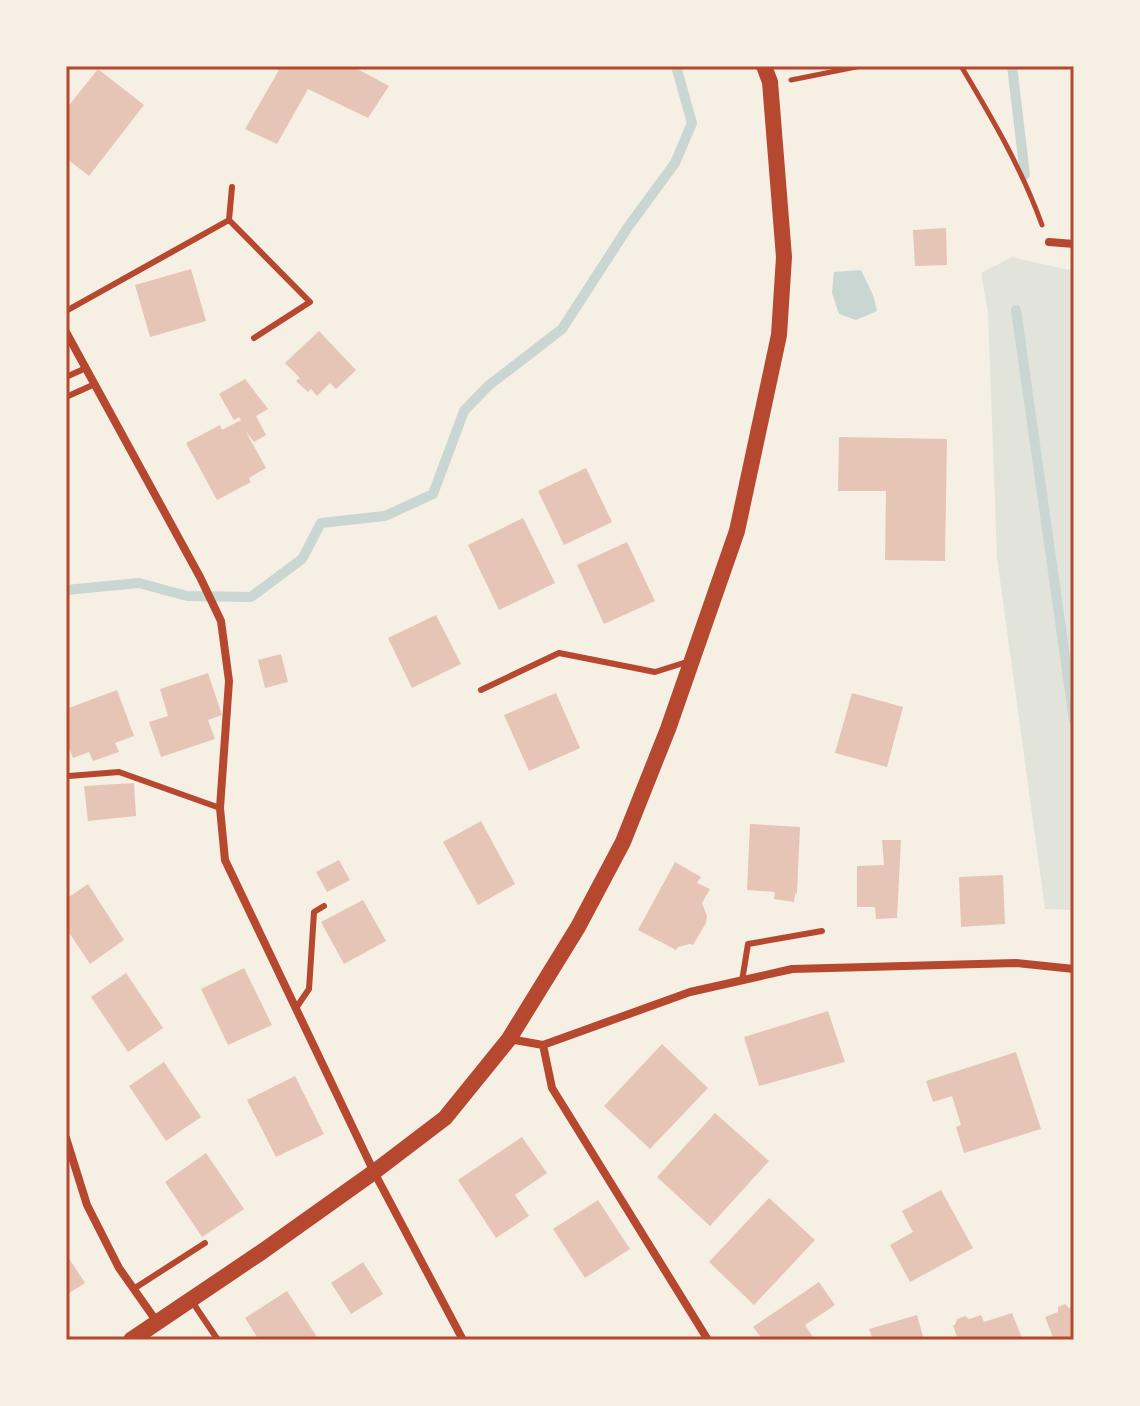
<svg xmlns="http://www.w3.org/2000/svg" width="1140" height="1406" font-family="'Fira Sans',sans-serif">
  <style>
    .green { fill: #e2e4dc }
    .water { fill: #c9d6d2 }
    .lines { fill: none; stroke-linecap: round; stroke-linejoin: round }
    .stream { stroke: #c9d6d2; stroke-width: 10 }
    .building { fill: #e6c5b7 }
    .path { stroke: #b5482f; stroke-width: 5 }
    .service { stroke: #b5482f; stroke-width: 6 }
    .minor { stroke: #b5482f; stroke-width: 8 }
    .secondary { stroke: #b5482f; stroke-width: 16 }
    .neatline { fill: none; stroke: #b5482f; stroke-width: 3 }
  </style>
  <rect width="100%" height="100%" fill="#f6efe4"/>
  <!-- green -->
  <path class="green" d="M1012,257L1074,271V910L1045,909L997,558L988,313L981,273Z"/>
  <!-- water -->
  <path class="water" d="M861,270L873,295L877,311L856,320L839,314L832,293L834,272Z"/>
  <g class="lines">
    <!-- stream -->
    <path class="stream" d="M1012,66L1025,175
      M1016,310L1074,720
      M66,590L139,583L187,596L251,597L302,559L321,523L385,516L433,494L464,411L488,386L562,329L628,227L675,163L692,123L676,66"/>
  </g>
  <!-- building -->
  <path class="building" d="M273,66H352L389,86L368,118L308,89L277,144L245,129L279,70Z
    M98,69L144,105L89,176L66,158V109Z
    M946,228L947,265L915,266L913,230Z
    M191,269L206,321L150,337L135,285Z
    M319,331L356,370L336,389L330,383L317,396L311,389L308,392L296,381L300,378L285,363Z
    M245,379L268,409L256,416L266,435L254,442L245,430L266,468L249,478L251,482L217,500L186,443L220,425L222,430L241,420L239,417L234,420L219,394Z
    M839,437L947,439L945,561L885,560L886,491H838Z
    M586,468L612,522L564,545L538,491Z
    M523,518L555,583L499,610L468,545Z
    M627,542L655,601L604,624L577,565Z
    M436,615L461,664L412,688L388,638Z
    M281,654L288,682L265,688L258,660Z
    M208,673L222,715L208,720L215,739L161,757L149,722L168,716L160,689Z
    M117,690L134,736L115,743L119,752L93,761L89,752L73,758L66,741V709Z
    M556,693L580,748L529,771L504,715Z
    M852,693L903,707L887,767L835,753Z
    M134,783L136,816L88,821L84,786Z
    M481,821L515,884L478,905L443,842Z
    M750,824L800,827L797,893L795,894L794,902L774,899L775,892L747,890Z
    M882,840H901L897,918L876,919L875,907H857V866L884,865Z
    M339,860L350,880L327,892L316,872Z
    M675,862L701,877L697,883L710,889L702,903L707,916L706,923L693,945L690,944L678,947L676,950L638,930Z
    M1003,875L1005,924L961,927L959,877Z
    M88,884L124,940L90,964L66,928V899Z
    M363,900L386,941L344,964L321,922Z
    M244,968L272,1025L228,1045L201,989Z
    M126,973L163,1028L128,1052L91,997Z
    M828,1011L845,1062L759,1086L744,1037Z
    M662,1044L708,1088L650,1149L604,1106Z
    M1016,1052L1041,1129L964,1153L956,1127L961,1125L952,1096L933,1102L926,1081Z
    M164,1062L201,1117L166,1141L129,1086Z
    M295,1076L324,1134L276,1157L247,1100Z
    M715,1113L769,1161L710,1226L657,1177Z
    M522,1137L547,1173L515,1195L529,1216L496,1238L458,1180Z
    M206,1153L244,1209L202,1237L165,1182Z
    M941,1190L973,1248L910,1282L890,1245L913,1232L902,1211Z
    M769,1198L815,1240L754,1305L709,1262Z
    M598,1200L630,1249L585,1278L553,1229Z
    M66,1254L85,1283L66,1295Z
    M363,1262L383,1294L351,1314L331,1283Z
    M819,1282L835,1305L805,1325L815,1340H763L753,1327Z
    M287,1291L319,1340H259L245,1318Z
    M1065,1304L1069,1308L1074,1306V1340H1054L1045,1317L1058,1312V1307Z
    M1012,1313L1023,1340H958L953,1325H955L957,1319L965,1316L969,1319L981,1315L984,1322Z
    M917,1315L924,1340H873L869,1329Z"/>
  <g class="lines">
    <!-- path -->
    <path class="path" d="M961,66C992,118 1022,169 1042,225
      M791,80L861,66"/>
    <!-- service -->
    <path class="service" d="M229,220L310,302L254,338
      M66,311L229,220L232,187
      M66,377L86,368
      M66,397L95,384
      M481,690L559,653L655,672L690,661
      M66,775L69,776L119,772L220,808
      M742,981L748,944L822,931
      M296,1008L309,989L314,912L324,906
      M135,1288L205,1243
      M191,1300L218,1340"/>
    <!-- minor -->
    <path class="minor" d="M1049,242L1074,244
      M66,332L200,577L221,621L229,681L220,808L225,860L374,1172L463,1340
      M509,1039L543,1045L690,992L792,969L1016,963L1074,969
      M543,1045L552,1088L708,1340
      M66,1138L87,1205L119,1268L157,1322"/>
    <!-- secondary -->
    <path class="secondary" d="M131,1340L263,1251L374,1172L445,1118L509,1039L578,927L623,842L668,729L737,531L779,335L784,257L770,82L764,66"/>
  </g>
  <!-- border -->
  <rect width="1140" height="1406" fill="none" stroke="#f6efe4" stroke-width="136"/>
  <rect x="68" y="68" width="1004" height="1270" class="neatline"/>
</svg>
